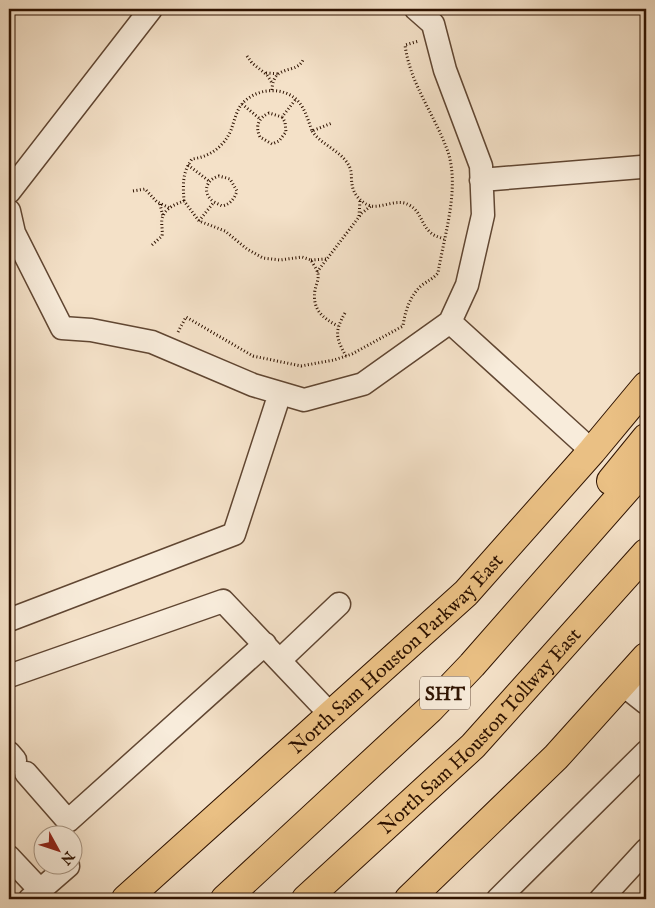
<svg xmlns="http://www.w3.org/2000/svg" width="655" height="908" font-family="'IM FELL English',serif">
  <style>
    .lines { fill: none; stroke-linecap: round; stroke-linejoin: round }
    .minor-casing { stroke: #604632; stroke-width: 25 }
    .major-casing { stroke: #2e1200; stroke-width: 30 }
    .highway-casing { stroke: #2e1200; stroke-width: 30 }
    .path { stroke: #2e1200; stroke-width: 3; stroke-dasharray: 1 2.5; stroke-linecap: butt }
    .minor { stroke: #f8ecdb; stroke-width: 22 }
    .major { stroke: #eac084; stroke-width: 28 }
    .highway { stroke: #eac084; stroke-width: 28 }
    .labels { text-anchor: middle; stroke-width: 4; stroke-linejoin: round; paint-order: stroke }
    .shield { fill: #f8ecdb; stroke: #6b5342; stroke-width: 1 }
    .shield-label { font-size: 19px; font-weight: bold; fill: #2e1200 }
    .street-label { font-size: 20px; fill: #2e1200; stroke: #f8ecdb }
  </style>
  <rect width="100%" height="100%" fill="#f4e1c8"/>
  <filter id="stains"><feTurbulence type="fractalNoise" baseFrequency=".004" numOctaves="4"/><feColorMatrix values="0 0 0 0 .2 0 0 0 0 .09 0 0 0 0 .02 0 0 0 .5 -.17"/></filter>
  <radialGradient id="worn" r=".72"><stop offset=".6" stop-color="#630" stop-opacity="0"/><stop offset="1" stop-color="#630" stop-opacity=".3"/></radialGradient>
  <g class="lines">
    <defs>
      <path id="minor" d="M416,9L433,24L445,70L481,166L483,215L467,285L450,322L592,451
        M481,180L641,167
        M9,192L151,9
        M9,211L14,233L62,328L91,330L152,342L253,385L304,400L363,384L450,322
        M9,620L234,534L280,393
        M280,660L339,604
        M9,676L223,601L331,715
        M622,684L646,703
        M9,753L15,760
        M26,773L68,821L265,644
        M9,857L40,890
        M30,899L68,866
        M498,899L646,752
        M601,899L646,850"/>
      <g id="major">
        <path id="s1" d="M126,899L466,593L592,451L646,386"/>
        <path d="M409,899L556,757L646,657"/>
      </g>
      <g id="highway">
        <path d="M611,481L646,438"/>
        <path d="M225,899L430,709L472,665L646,467"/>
        <path id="s2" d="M306,899L473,746L646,553"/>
      </g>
    </defs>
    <!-- minor casing -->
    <use href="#minor" class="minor-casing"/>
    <!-- major casing -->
    <use href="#major" class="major-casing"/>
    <!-- highway casing -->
    <use href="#highway" class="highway-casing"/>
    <!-- path -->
    <path class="path" d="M247,56L252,63L267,75L272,83
      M266,73L279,74
      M272,90C273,63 296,75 303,60
      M242,104L260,119
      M282,117L285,122L286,132L279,141L272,144L260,137C255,127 258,118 269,113L282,117L296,99
      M312,131C322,146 343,151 350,168C352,173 351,179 352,184C353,194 361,203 371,206C383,208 398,198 409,205C421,211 421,224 430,232C434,236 439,237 444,239
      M188,165L209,181
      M133,191L145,189L157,202L170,208
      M184,201C183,185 182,173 192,159C209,157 224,147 231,130C234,122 236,112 241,105C254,89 281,85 297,100C305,108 308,120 312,131L332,123
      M160,204L163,217
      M359,216L360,200
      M199,221L214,202L222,206C231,204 234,199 237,191L230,179L219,176C205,180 202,194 214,202
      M152,245L162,236C163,230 161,225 162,219C164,209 175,204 184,201L199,221L225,231L247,249L263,258L280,260L302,257L311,260C313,264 317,269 318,274C319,279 316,285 315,290C312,309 322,318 338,326
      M311,260L326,259
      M317,272L362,213L371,206
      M345,313C334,332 336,338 346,356
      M178,332L186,317L253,356L301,366L334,360L352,354L403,326C405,311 410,296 421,286C427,281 433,279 438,273C444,236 460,189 448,152C435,115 410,84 405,45L419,41"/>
    <!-- minor -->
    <use href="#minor" class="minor"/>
    <!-- major -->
    <use href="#major" class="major"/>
    <!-- highway -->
    <use href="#highway" class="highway"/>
  </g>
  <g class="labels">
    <!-- shield labels -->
    <rect class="shield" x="420" y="676.5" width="50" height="33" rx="4"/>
    <g class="shield-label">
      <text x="445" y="700">SHT</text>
    </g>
    <!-- street labels -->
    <g class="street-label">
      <text dy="7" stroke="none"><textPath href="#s1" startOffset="365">North Sam Houston Parkway East</textPath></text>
      <text dy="7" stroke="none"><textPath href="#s2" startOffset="242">North Sam Houston Tollway East</textPath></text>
    </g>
  </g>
  <!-- margin -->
  <rect width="655" height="908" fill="none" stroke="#f4e1c8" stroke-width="30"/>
  <rect x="10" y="10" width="635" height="888" fill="none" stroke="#2e1200" stroke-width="2.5"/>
  <rect x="15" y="15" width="625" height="878" fill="none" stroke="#2e1200"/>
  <!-- north arrow -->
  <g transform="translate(58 850) rotate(130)"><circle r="24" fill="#f8ecdb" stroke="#a79583"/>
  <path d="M0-4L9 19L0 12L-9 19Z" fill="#8f2418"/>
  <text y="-8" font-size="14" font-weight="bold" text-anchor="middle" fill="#2e1200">N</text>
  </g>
  <rect width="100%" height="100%" filter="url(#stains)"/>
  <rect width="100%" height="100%" fill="url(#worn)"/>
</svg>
